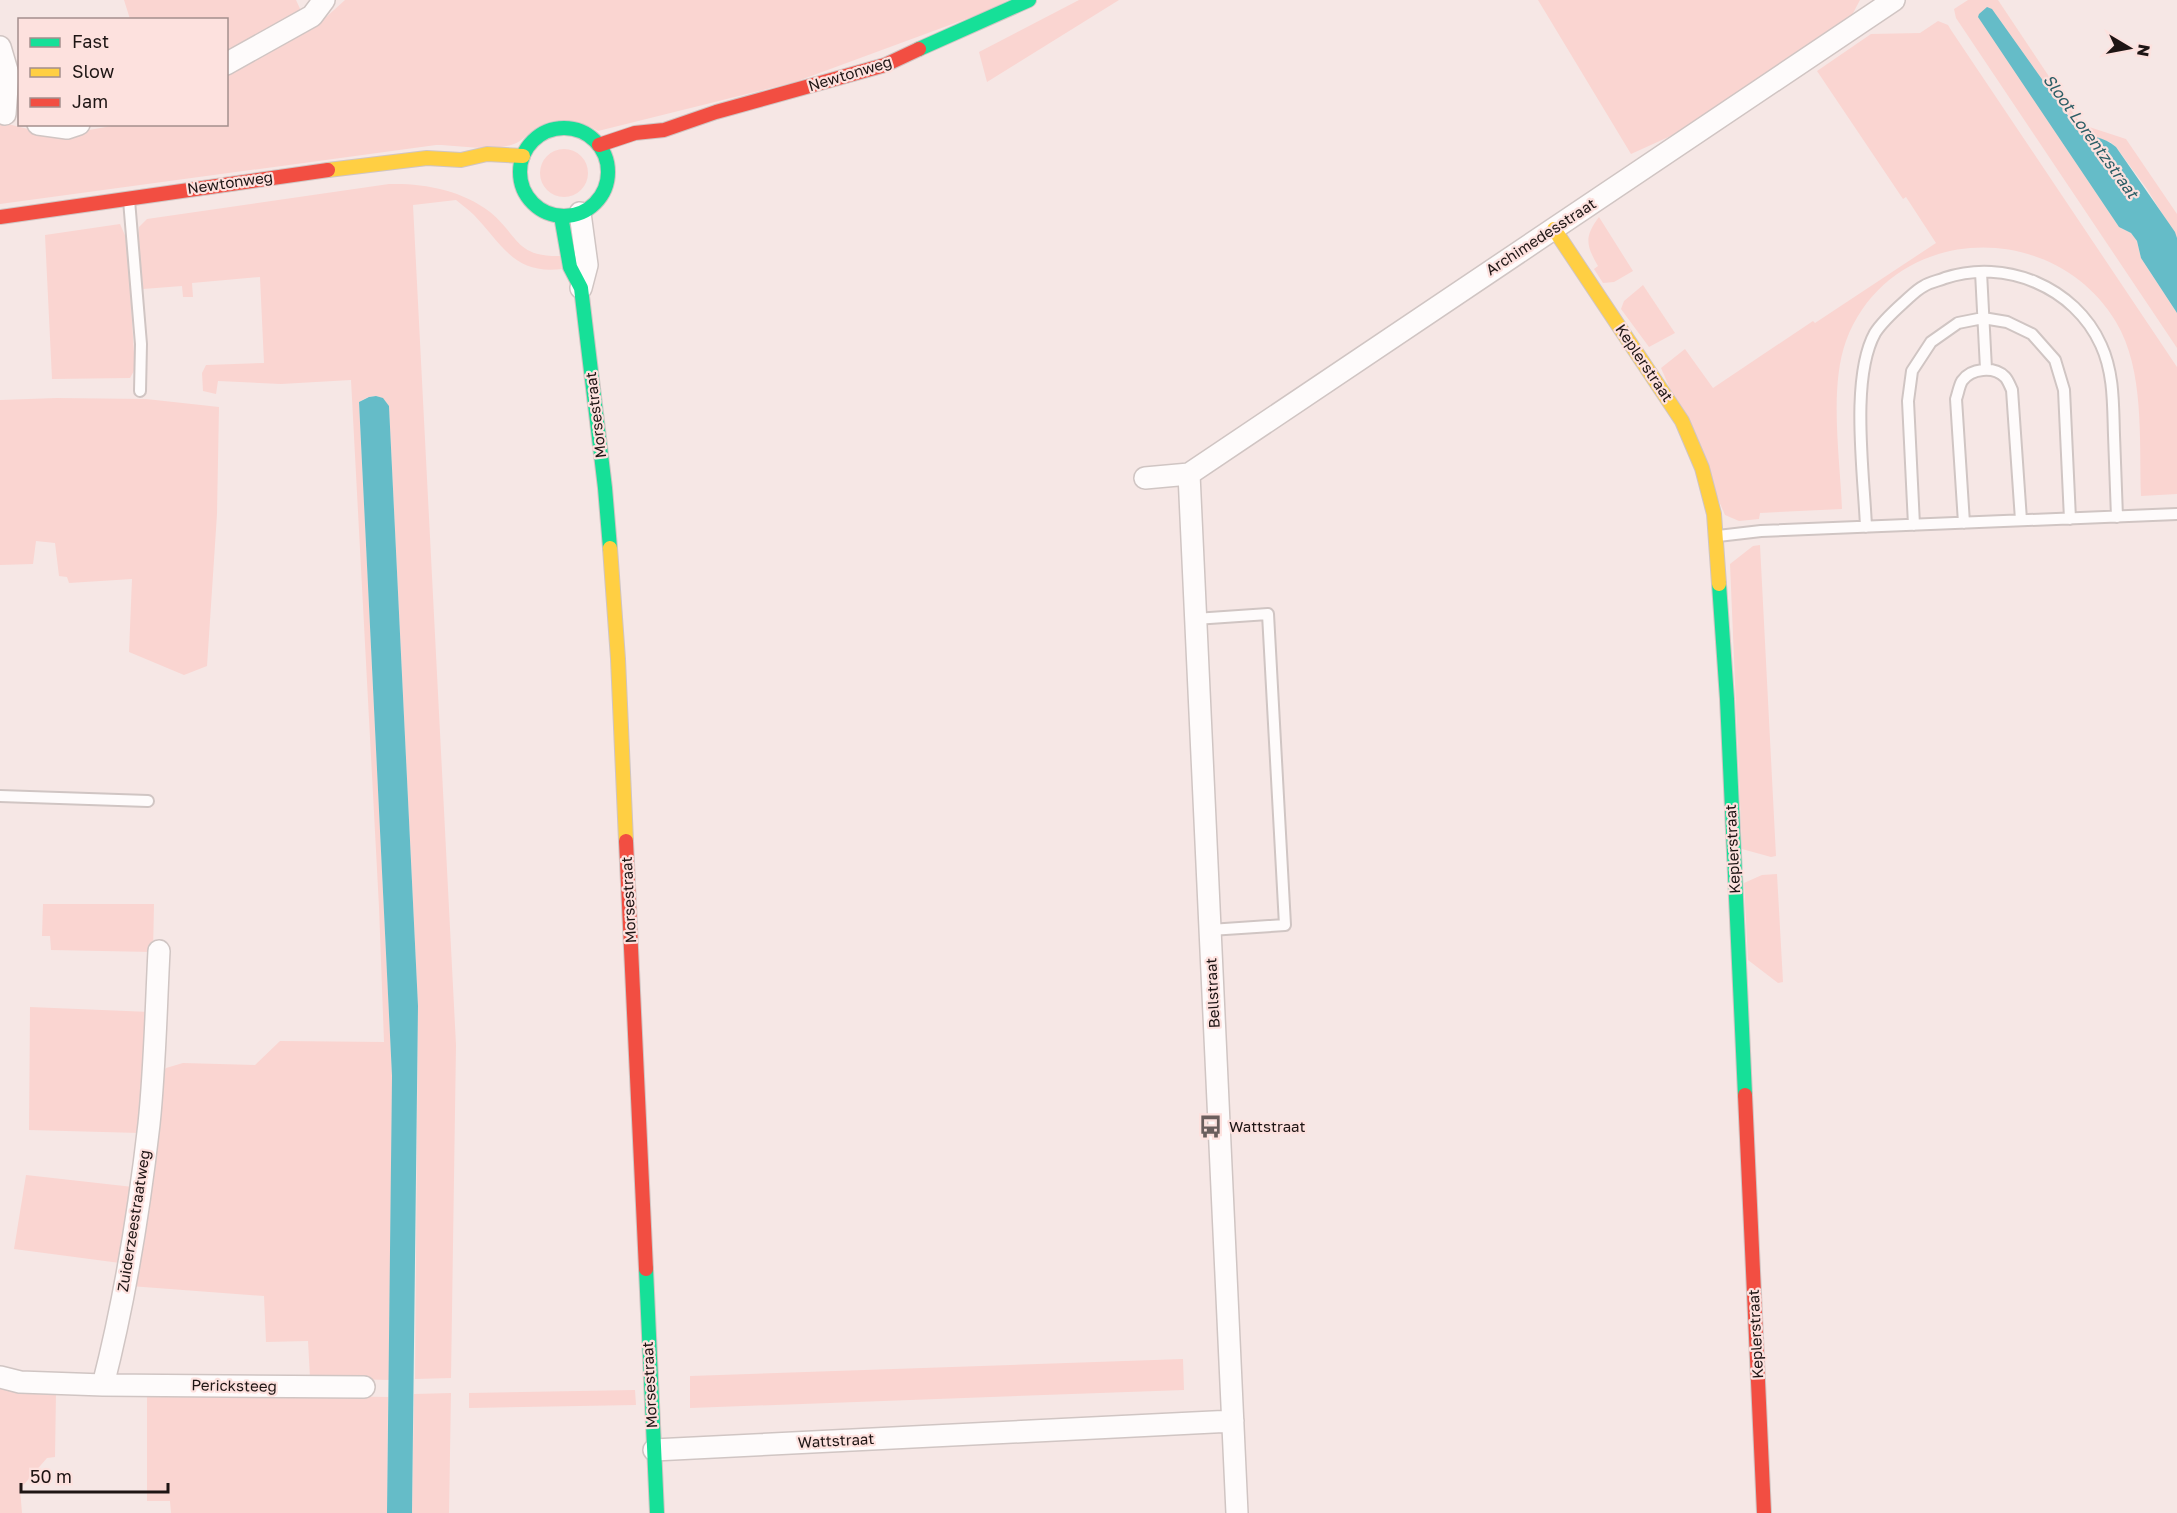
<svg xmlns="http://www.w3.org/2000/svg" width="2177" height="1513" font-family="'Golos Text',sans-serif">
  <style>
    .green { fill: #fad5d1 }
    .water { fill: #65bcc8 }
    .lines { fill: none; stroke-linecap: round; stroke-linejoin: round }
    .lane-casing { stroke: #d0c5c3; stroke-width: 14 }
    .street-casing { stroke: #d0c5c3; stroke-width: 24 }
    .fast-casing { stroke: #d0c5c3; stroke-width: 16 }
    .slow-casing { stroke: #d0c5c3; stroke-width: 16 }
    .jam-casing { stroke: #d0c5c3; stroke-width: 16 }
    .lane { stroke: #fefbfb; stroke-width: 10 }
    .street { stroke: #fefbfb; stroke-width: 21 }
    .fast { stroke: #16e098; stroke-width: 14 }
    .slow { stroke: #ffcf43; stroke-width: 14 }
    .jam { stroke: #f24e42; stroke-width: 14 }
    .labels { text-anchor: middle; stroke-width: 4.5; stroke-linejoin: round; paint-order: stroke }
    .street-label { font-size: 15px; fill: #1e1514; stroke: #fde1de }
    .poi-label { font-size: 15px; fill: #1e1514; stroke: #fde1de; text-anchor: start }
    .water-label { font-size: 16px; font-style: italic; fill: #2c5e66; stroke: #fde1de }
  </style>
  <rect width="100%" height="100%" fill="#f6e7e5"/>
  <!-- green -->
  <path class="green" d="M124,0H296L302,13L227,52L226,20L130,19Z
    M345,0H1008L985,12L795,82L598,131C576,119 555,115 533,130C527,135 522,141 514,144C491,152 460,145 436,145L0,204V122L48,134H67L117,125L226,124L227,70L313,29Z
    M1079,0H1119L987,82L979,52Z
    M1538,0H1860L1852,15L1706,120L1631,154Z
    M1968,0H1998L2078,120L2083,125L2126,139L2177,214V238L2147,189L2116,147L2110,142L2086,136L2076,127L2052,96L2021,80L2119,227L2131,233L2137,241L2141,258L2177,313V348L1956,18L1954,9Z
    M1938,21L1948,25L1951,30L2177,367V494L2141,496C2139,441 2145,370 2116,322C2053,217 1890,223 1846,341C1829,388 1840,458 1842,509L1760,513L1759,519L1739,521L1725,515L1661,368L1685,349L1713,388L1813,321L1815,323L1936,243L1906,197L1903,199L1817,71L1871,34L1920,33Z
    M540 173a24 24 0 1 1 48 0a24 24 0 1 1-48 0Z
    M389,184C423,183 462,190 490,212C519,236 515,257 560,256L562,269C514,275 502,244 474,215C469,210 462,205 456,200L413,205L456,1045L451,1378L415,1379L418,1006L389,406C379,393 372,394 359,402L392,1076L389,1380L310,1378L308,1341L266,1342L264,1296L130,1286L157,1086L166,1068L183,1063L255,1065L280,1041L384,1042L379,907L351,380L281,384L218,381L216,394L203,391L202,373L206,365L264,363L260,277L192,283L193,297H183L182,286L143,289L138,235L139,227L147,219Z
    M1599,217L1633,271L1614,282L1603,283L1594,269L1598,266C1586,245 1584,237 1599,217Z
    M120,224L127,240L135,369L130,378L52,379L45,235Z
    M1643,285L1675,333L1649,347L1621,309L1624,301Z
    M57,398L146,399L219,407L217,514L207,666L184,675L129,652L132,579L69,583L67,577L59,576L55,543L36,541L33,564L0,565V400Z
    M1760,545L1776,856L1771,857L1742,849L1730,564L1753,546Z
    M1777,874L1783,982L1778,983L1748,960L1744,883L1762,875Z
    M43,904H154L153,952L51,950L50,936H42Z
    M30,1007L150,1012L140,1133L29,1130Z
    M26,1175L133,1187L120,1263L14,1249Z
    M1183,1359L1184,1390L690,1408V1376Z
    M0,1384L56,1392L55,1457L47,1458L20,1489L22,1513H0Z
    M635,1390L636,1405L469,1408V1393Z
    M147,1393L388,1397L387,1513H171L170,1501H147Z
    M451,1393L449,1513H412L414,1394Z"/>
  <!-- water -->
  <path class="water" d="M1987,7L1992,9L2076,127C2089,138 2104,136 2116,147L2175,232L2177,238V313L2141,258L2137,241L2131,233L2119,227L1978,17L1979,14Z
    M376,396L383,398L389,406L418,1006L412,1513H387L392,1076L359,402L369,397Z"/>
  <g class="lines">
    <defs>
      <path id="lane" d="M129,200L141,344L140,391
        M1981,272L1986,369
        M1964,523L1956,399C1958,394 1959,386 1962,381C1971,368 1994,366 2005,377C2008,380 2010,386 2012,390L2021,520
        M1914,525L1908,401L1912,371L1931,342L1958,323L1983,318L2007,322L2032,334L2055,360L2064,390L2070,519
        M1866,527C1864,475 1850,378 1875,333C1882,322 1893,312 1903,303C1909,298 1916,290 1924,286C1930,282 1938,281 1945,278C2005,258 2075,287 2101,345C2114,373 2113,405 2114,435C2115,462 2116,489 2117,517
        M1718,536L1761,531L2177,514
        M1195,619L1268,614L1285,925L1210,930
        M0,796L148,801"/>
      <path id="street" d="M0,47L8,74L5,114
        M226,64L312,16L324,0
        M38,124L67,128L79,124
        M580,213L587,265L581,288
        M1189,474L1237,1513
        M1145,478L1189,474L1894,0
        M0,1377L20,1382L103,1385C125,1299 139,1212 149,1124C155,1067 156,1008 159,951
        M103,1385L364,1387
        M654,1450L1233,1421"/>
      <path id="fast" d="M919,49L1029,0
        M520 172a44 44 0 1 1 88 0a44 44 0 1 1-88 0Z
        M561,216L570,267L581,288L605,488L610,548
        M1719,584L1727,699L1745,1095
        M646,1269L657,1513"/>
      <path id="slow" d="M328,170L427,158L461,160L487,154L523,156
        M1554,229L1682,421L1702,468L1714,514L1719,584
        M610,548L618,659L626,841"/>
      <path id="jam" d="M599,145L635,133L664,130L716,112L885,65L919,49
        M0,217L328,170
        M626,841L646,1269
        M1745,1095L1764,1513"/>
    </defs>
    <!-- lane casing -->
    <use href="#lane" class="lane-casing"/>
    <!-- street casing -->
    <use href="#street" class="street-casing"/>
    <!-- fast casing -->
    <use href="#fast" class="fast-casing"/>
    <!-- slow casing -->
    <use href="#slow" class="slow-casing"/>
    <!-- jam casing -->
    <use href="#jam" class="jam-casing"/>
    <!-- lane -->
    <use href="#lane" class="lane"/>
    <!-- street -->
    <use href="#street" class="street"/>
    <!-- fast -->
    <use href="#fast" class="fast"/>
    <!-- slow -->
    <use href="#slow" class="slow"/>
    <!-- jam -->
    <use href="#jam" class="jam"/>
  </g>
  <!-- icons -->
  <defs>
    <symbol id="bus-bare" viewBox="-9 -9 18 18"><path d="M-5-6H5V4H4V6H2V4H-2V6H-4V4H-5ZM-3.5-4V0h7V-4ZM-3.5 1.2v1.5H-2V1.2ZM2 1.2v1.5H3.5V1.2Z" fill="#6a5e5d" stroke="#fde1de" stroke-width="2.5" paint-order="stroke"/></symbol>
  </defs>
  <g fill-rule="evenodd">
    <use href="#bus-bare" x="1194" y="1110" width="33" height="33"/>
  </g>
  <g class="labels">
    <!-- street labels -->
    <g class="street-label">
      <text transform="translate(850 74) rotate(-17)" y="5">Newtonweg</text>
      <text transform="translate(230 183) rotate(-8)" y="5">Newtonweg</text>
      <text transform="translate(1541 237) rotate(-33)" y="5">Archimedesstraat</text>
      <text transform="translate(1644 363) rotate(56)" y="5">Keplerstraat</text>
      <text transform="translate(596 415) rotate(-97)" y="5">Morsestraat</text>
      <text transform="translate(1733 849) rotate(-93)" y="5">Keplerstraat</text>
      <text transform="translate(629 900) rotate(-93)" y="5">Morsestraat</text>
      <text transform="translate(1213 993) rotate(-93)" y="5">Bellstraat</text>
      <text transform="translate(134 1221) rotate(-81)" y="5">Zuiderzeestraatweg</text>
      <text transform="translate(1756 1334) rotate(-93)" y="5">Keplerstraat</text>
      <text transform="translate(650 1385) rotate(-93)" y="5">Morsestraat</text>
      <text transform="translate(234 1386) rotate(1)" y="5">Pericksteeg</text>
      <text transform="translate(836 1441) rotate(-3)" y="5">Wattstraat</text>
    </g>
    <!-- poi labels -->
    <g class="poi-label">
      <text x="1229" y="1132">Wattstraat</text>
    </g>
    <!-- water labels -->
    <g class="water-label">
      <text transform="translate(2091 136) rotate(54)" y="6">Sloot Lorentzstraat</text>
    </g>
  </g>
  <!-- legend -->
  <rect x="18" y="18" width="210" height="108" fill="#fde1de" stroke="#a48f8d" stroke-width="1.5"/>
  <rect x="30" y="38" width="30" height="9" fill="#16e098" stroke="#a48f8d" stroke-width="1.5"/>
  <text x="72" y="48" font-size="18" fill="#1e1514">Fast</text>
  <rect x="30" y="68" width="30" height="9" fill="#ffcf43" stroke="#a48f8d" stroke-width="1.5"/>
  <text x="72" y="78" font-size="18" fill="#1e1514">Slow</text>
  <rect x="30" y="98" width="30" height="9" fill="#f24e42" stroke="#a48f8d" stroke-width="1.5"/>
  <text x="72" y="108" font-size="18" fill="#1e1514">Jam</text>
  <!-- north arrow -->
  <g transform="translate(2129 48) rotate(100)" stroke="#fde1de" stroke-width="4.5" paint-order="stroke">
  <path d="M0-4.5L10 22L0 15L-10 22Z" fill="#1e1514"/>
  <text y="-9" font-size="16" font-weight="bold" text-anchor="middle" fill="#1e1514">N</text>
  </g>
  <!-- scale -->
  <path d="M21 1483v9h147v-9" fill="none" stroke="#1e1514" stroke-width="3"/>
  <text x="30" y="1483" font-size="18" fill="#1e1514" stroke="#fde1de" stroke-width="4.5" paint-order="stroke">50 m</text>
</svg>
